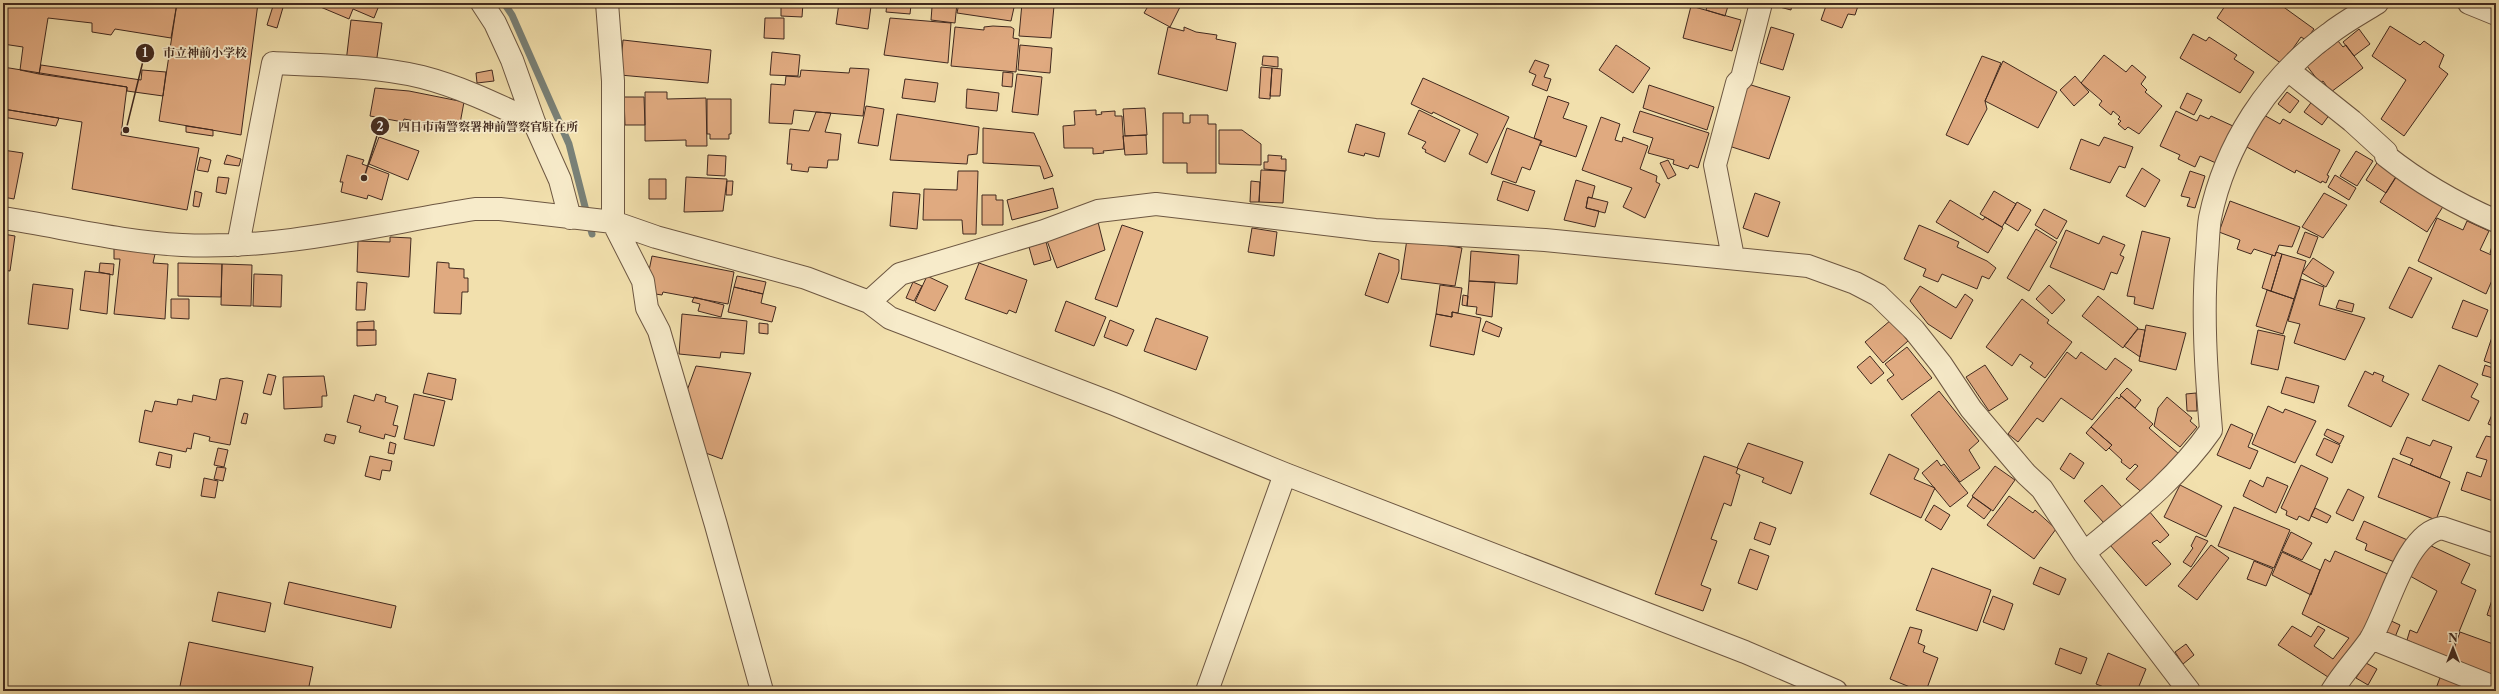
<svg xmlns="http://www.w3.org/2000/svg" width="2499" height="694" font-family="'Libre Caslon Text','Noto Serif JP',serif">
  <style>
    .lines { fill: none; stroke-linecap: round; stroke-linejoin: round }
    .stream { stroke: #798178; stroke-width: 7 }
    .building { fill: #e0aa80; stroke: #41291f }
    .minor-casing { stroke: #6d5742; stroke-width: 24 }
    .minor { stroke: #f7ebca; stroke-width: 22 }
    .leader { fill: none; stroke: #41291f; stroke-width: 1.5 }
    .callout-dot { fill: #41291f; stroke: #f7ebca; stroke-width: 1.5 }
    .mark-label { font-size: 12px; text-anchor: middle; font-weight: bold; fill: #fff }
    .callout-label { font-size: 12px; text-anchor: middle; font-weight: bold; fill: #41291f; stroke: #f7ebca; stroke-width: 3.5; stroke-linejoin: round; paint-order: stroke }
  </style>
  <rect width="100%" height="100%" fill="#f2e0ad"/>
  <filter id="stains"><feTurbulence type="fractalNoise" baseFrequency=".005" numOctaves="4"/><feColorMatrix values="0 0 0 0 .2 0 0 0 0 .09 0 0 0 0 .02 0 0 0 .5 -.17"/></filter>
  <radialGradient id="worn" r=".72"><stop offset=".6" stop-color="#630" stop-opacity="0"/><stop offset="1" stop-color="#630" stop-opacity=".3"/></radialGradient>
  <g class="lines">
    <!-- stream -->
    <path class="stream" d="M504,3L512,15L569,144L592,234"/>
  </g>
  <!-- building -->
  <path class="building" d="M3,3H177L171,38L115,29L111,35L92,32V23L48,18L39,74L20,70L23,47L3,44Z
    M177,3H258L241,135L159,121Z
    M274,3L284,4L277,28L267,25Z
    M311,3H380L374,18L353,9L349,19Z
    M781,3H803L802,17L781,16Z
    M839,3L871,6L868,29L836,24Z
    M887,3H957L955,23L931,20L932,7L911,5L910,14L886,12Z
    M959,3H1015L1011,21L957,13Z
    M1022,3L1054,6L1051,38L1019,36Z
    M1150,3H1172L1180,7L1170,27L1144,13Z
    M1708,3L1728,6L1725,16L1706,10Z
    M1773,3H1792L1791,10L1772,5Z
    M1827,3H1859L1855,15L1848,14L1842,28L1821,20Z
    M2227,3H2278L2314,29L2306,40L2301,37L2282,64L2217,18Z
    M1691,6L1741,20L1732,51L1683,38Z
    M765,18H784V39L764,38Z
    M890,18L951,23L948,63L884,55Z
    M351,20L382,23L376,64L346,62Z
    M993,26L1011,27L1014,29L1013,38L1019,39L1016,72L951,66L955,27L984,30V27Z
    M2390,26L2420,45L2424,41L2444,55L2439,67L2448,74L2404,136L2381,119L2406,80L2372,56Z
    M1168,27L1184,31V27L1196,32L1217,35L1216,39L1236,43L1227,91L1158,74Z
    M1771,27L1794,34L1783,70L1760,63Z
    M2359,29L2370,44L2354,56L2343,42Z
    M2193,34L2206,41L2209,37L2237,55L2234,59L2254,72L2240,93L2180,58Z
    M623,40L711,50L708,83L620,75Z
    M2338,41L2343,47L2346,45L2363,68L2331,92L2323,81L2320,83L2307,66Z
    M1020,45L1052,48L1050,73L1018,70Z
    M1616,45L1650,68L1633,93L1599,70Z
    M772,52L800,55L798,76L770,75Z
    M2104,55L2126,72L2132,65L2146,77L2141,84L2147,90L2145,92L2162,106L2139,134L2128,127L2125,130L2118,124L2121,121L2118,119L2120,117L2113,111L2111,115L2099,105L2102,101L2081,83Z
    M1263,56L1278,57V67L1262,65Z
    M1982,56L2001,63L1985,101L1987,109L1968,145L1946,135Z
    M1535,60L1549,65L1544,77L1551,79L1547,91L1532,85L1536,75L1529,72Z
    M2003,61L2057,92L2038,128L1985,101Z
    M41,65L141,80L142,70L166,72L163,96L127,91V87L39,74Z
    M3,67L127,87L121,135L199,148L187,210L72,189L82,122L3,109Z
    M1261,67L1272,68L1270,99L1259,98Z
    M850,68L869,69L863,116L794,110L792,124L769,123L771,84L785,85L786,76L800,77L801,70L849,73Z
    M1272,68L1282,69L1280,96H1270Z
    M492,70L494,81L477,83L476,73Z
    M1003,72L1013,73L1012,87L1002,86Z
    M1017,74L1042,77L1038,115L1012,112Z
    M2075,76L2089,92L2074,106L2060,90Z
    M1423,78L1509,117L1487,163L1469,154L1478,134L1433,112L1432,114L1411,104Z
    M905,79L938,83L935,102L902,98Z
    M1748,84L1790,97L1769,159L1729,146Z
    M1649,85L1714,107L1707,130L1643,108Z
    M375,88L409,91L464,102L459,129L434,124L433,129L419,127L420,122L404,119L403,122L370,116Z
    M967,89L999,93L997,111L966,108Z
    M645,92H667V99L706,98L707,146H686V140L645,141Z
    M2287,92L2299,101L2290,113L2278,104Z
    M2187,93L2202,100L2194,115L2180,108Z
    M1548,96L1569,103L1563,118L1587,126L1576,157L1540,145L1542,141L1534,138Z
    M624,97H644L645,125H625Z
    M707,99H731V134H729V139H710V134H707Z
    M2313,100L2330,114L2322,125L2304,112Z
    M866,106L884,109L878,146L858,143Z
    M1145,108L1147,135L1125,136L1123,109Z
    M3,109L59,118L56,126L3,117Z
    M1096,110V115L1102,114L1101,112L1115,111V116H1122L1124,149L1103,151L1104,153L1093,154V148H1064L1063,126L1075,125L1074,111Z
    M1419,110L1460,130L1445,162L1425,152L1426,150L1422,148L1426,142L1408,134Z
    M1640,111L1709,133L1698,168L1690,165L1688,169L1673,164L1674,160L1648,153L1653,138L1633,132Z
    M2176,111L2197,121L2200,115L2209,119L2211,116L2233,126L2216,163L2200,156L2195,167L2178,159L2180,155L2160,146Z
    M816,112L831,113L825,132L841,134L838,160H828L827,168L809,167L808,172L791,170L792,164H787L790,129L809,131Z
    M1163,113H1183V123H1190V115H1208V124H1216V173H1187V163H1163Z
    M897,114L979,127L977,154L968,155L967,164L890,160Z
    M2262,114L2280,124L2283,119L2340,150L2327,175L2329,176L2326,183L2322,181L2321,183L2296,170L2295,173L2245,146Z
    M1601,117L1620,124L1615,140L1622,142L1623,137L1648,146L1640,169L1657,176L1656,182L1660,184L1645,218L1623,207L1632,188L1582,170Z
    M1356,124L1385,133L1379,157L1365,153L1364,156L1348,152Z
    M186,126L213,130V136L186,132Z
    M983,128L1034,133L1053,176L1044,179L1040,166L983,163Z
    M1507,128L1541,141L1530,170L1522,167L1516,183L1491,174Z
    M1219,130H1242L1261,144V165L1219,164Z
    M1146,135L1147,154L1125,155L1123,136Z
    M379,137L419,151L408,180L369,164Z
    M2104,137L2133,147L2125,168L2119,166L2110,183L2070,169L2081,139L2099,146Z
    M3,150L23,153L14,199L3,197Z
    M2356,151L2373,161L2357,186L2340,176Z
    M227,155L241,159L239,166L224,164Z
    M347,155L364,160L362,164L389,174L382,200L368,195L367,199L341,192L343,182H340Z
    M708,155L726,156L725,176L707,175Z
    M1268,155L1282,156L1281,159H1286V171L1264,169V162H1268Z
    M200,157L211,160L208,172L197,170Z
    M2380,158L2400,171L2386,193L2366,180Z
    M1668,160L1676,175L1668,179L1660,163Z
    M2142,168L2160,180L2145,207L2126,196Z
    M1261,170L1285,171L1283,203L1259,202Z
    M958,171H978L976,234H963L962,220H923L924,189L957,190Z
    M2190,171L2205,176L2195,208L2187,206L2190,198L2181,196Z
    M2335,175L2356,188L2349,200L2328,187Z
    M2397,175L2444,205L2427,232L2380,202Z
    M218,177L229,178L226,194L216,192Z
    M686,177L727,179L723,211L684,212Z
    M649,179H666V199H649Z
    M1576,180L1595,186L1592,198L1588,197L1586,208L1599,211L1595,227L1564,220Z
    M727,181H733L732,195H726Z
    M1251,181L1260,182L1259,202H1250Z
    M1503,181L1535,191L1528,211L1497,200Z
    M1053,188L1058,208L1012,220L1007,200Z
    M195,191L202,193L199,207L193,206Z
    M1994,191L2016,204L2002,227L1980,214Z
    M893,192L920,194L917,229L890,226Z
    M1755,193L1780,202L1768,237L1743,228Z
    M2324,193L2347,205L2323,238L2302,227Z
    M982,195H996V200H1003V225H982Z
    M1588,197L1608,202L1605,213L1586,208Z
    M1950,200L1983,220L1985,217L2003,228L1988,253L1936,222Z
    M2230,201L2300,227L2292,247L2279,245L2275,256L2254,249L2251,254L2237,249L2240,240L2219,232Z
    M2017,202L2031,210L2018,231L2005,223Z
    M2044,209L2067,221L2057,239L2035,225Z
    M2437,218L2463,230L2467,221L2489,231L2480,250L2496,257V271L2486,294L2418,261Z
    M1098,222L1105,250L1057,268L1046,238Z
    M1122,225L1143,232L1117,307L1095,299Z
    M1919,225L1959,242L1957,247L1987,261L1996,268L1989,279L1982,276L1977,289L1942,274L1938,282L1923,276L1926,269L1904,259Z
    M1252,228L1277,232L1274,256L1248,252Z
    M2036,229L2057,242L2029,291L2007,278Z
    M2066,230L2099,244L2103,236L2125,245L2120,255L2124,257L2117,274L2111,272L2104,290L2050,267Z
    M2142,231L2170,238L2153,309L2134,304L2135,297L2127,296Z
    M2305,232L2318,237L2310,258L2297,253Z
    M2496,232V255L2490,253Z
    M3,234L15,236L10,271L3,270Z
    M390,237L411,238L409,277L357,272L358,241L390,242Z
    M1407,239L1462,248L1455,286L1401,279Z
    M1046,242L1051,260L1034,265L1029,247Z
    M114,248L155,254L153,263L168,264L165,319L114,314L120,259H114Z
    M1471,251L1519,255L1517,284L1469,281Z
    M2276,252L2282,254L2271,291L2262,288L2272,255L2275,256Z
    M1379,253L1399,260V271L1388,303L1365,295Z
    M2282,254L2306,261L2294,299L2271,291Z
    M652,256L734,272L728,304L663,292L662,295L649,293L646,285Z
    M2313,258L2334,272L2326,287L2302,273Z
    M437,262L449,263V268L464,269V278H468V292H462L461,314L434,313Z
    M100,263L114,264L113,275L99,272Z
    M178,263L222,264L221,297L178,296Z
    M979,263L1027,280L1016,313L1009,310L1007,314L965,299Z
    M222,264L252,265L251,306L221,305Z
    M2409,267L2432,278L2412,318L2389,308Z
    M85,271L110,274L107,314L80,310Z
    M254,274L282,275L281,307L253,306Z
    M737,276L766,282L763,294L734,287Z
    M927,276L948,286L935,311L915,302Z
    M2301,279L2324,287L2319,305L2365,318L2345,360L2294,343L2300,324L2288,321Z
    M1469,281L1495,282L1492,317L1476,314L1477,307L1467,306Z
    M357,282L367,283L365,310H356Z
    M913,282L922,286L914,301L906,298Z
    M33,284L73,289L68,329L28,324Z
    M1440,285L1462,288L1458,313L1452,312V317L1436,314Z
    M2049,285L2065,300L2052,314L2036,299Z
    M1920,286L1956,308L1965,294L1973,300L1951,339L1928,324L1910,301Z
    M734,287L763,294L761,303L776,307L772,322L728,312Z
    M2267,290L2294,299L2283,334L2256,326Z
    M1463,295L1468,296L1467,306L1462,305Z
    M2098,296L2138,328L2123,348L2082,316Z
    M694,297L724,305L721,317L698,311L700,304L692,302Z
    M171,299H189V319L171,318Z
    M2022,299L2049,320L2047,323L2072,342L2045,378L2030,367L2033,363L2020,354L2012,366L1986,347Z
    M2339,300L2354,304L2352,312L2336,308Z
    M2463,300L2488,310L2477,337L2452,328Z
    M1066,301L1106,317L1094,346L1055,331Z
    M1452,312L1481,318L1474,355L1430,346L1436,314L1452,317Z
    M682,314L747,321L744,354L721,352L720,358L679,354Z
    M1156,318L1208,337L1196,370L1144,351Z
    M1110,320L1134,330L1127,346L1104,337Z
    M1891,320L1908,341L1883,363L1865,342Z
    M374,321V330H357V322Z
    M1486,321L1502,328L1499,337L1482,331Z
    M759,323L768,324V334L759,333Z
    M2146,325L2186,333L2176,370L2139,361Z
    M2496,325V365L2484,361Z
    M2138,329L2145,330L2140,357L2124,346Z
    M357,330H376V345L357,346Z
    M2258,330L2285,336L2278,370L2251,364Z
    M1907,347L1932,378L1902,400L1887,380L1894,375L1885,364Z
    M2067,352L2076,359L2081,352L2106,370L2115,358L2132,370L2092,420L2061,398L2043,422L2037,418L2018,442L2008,434Z
    M1870,356L1884,373L1871,384L1857,367Z
    M1985,365L2008,399L1989,411L1966,377Z
    M2439,365L2478,384L2471,397L2479,401L2469,421L2422,400Z
    M2485,365L2496,369V379L2482,375Z
    M696,366L751,373L722,459L703,452L685,396Z
    M2365,371L2373,375L2374,372L2384,376L2382,381L2409,394L2391,427L2348,406Z
    M428,373L456,379L452,400L423,393Z
    M268,374L276,376L271,395L263,393Z
    M324,376L327,396H322V407L284,409L283,377Z
    M2286,377L2319,386L2314,403L2281,393Z
    M227,378L243,381L230,445L209,441L210,437L194,433L191,449L187,448L186,452L139,442L145,410L152,412L155,401L177,405L178,399L192,402L193,395L216,400L220,379Z
    M2127,388L2141,400L2135,408L2120,395Z
    M1939,391L1979,441L1969,450L1980,468L1960,482L1911,415Z
    M2196,393L2197,411H2187L2186,394Z
    M376,394L386,397L385,402L398,406L393,425L398,426L395,437L385,434L384,439L359,432L361,426L347,422L354,395L374,401Z
    M414,394L445,401L434,446L404,439Z
    M2121,396L2153,424L2149,428L2179,454L2144,494L2126,479L2138,466L2135,464L2130,469L2121,462L2122,460L2109,448L2112,445L2091,427L2117,397L2119,399Z
    M2167,397L2192,418L2190,421L2197,427L2180,447L2154,426L2158,408Z
    M2496,405V427L2488,424Z
    M2268,406L2283,413L2285,409L2316,421L2295,463L2252,444Z
    M244,413L248,414L246,424L241,423Z
    M2231,424L2253,434L2248,447L2258,451L2250,469L2217,455Z
    M2091,427L2112,445L2106,451L2086,433Z
    M2327,429L2344,436L2340,444L2324,435Z
    M326,434L336,436L334,444L324,441Z
    M2486,436L2496,438V502L2461,490L2467,472L2481,477L2487,460L2476,457Z
    M2407,437L2430,446L2433,440L2452,447L2440,478L2410,465L2413,459L2400,454Z
    M2324,438L2340,445L2332,463L2316,455Z
    M390,442L396,444L394,454L388,453Z
    M1748,443L1803,462L1791,494L1762,482L1764,478L1737,468Z
    M218,448L228,450L224,467L214,465Z
    M159,452L172,455L170,468L156,465Z
    M2070,453L2084,463L2074,479L2060,469Z
    M1889,454L1919,469L1914,479L1935,488L1921,518L1870,494Z
    M370,456L392,461L390,471L382,470L380,480L365,476Z
    M1704,456L1738,468L1736,473L1740,475L1731,506L1724,503L1711,539L1717,541L1701,585L1711,589L1703,611L1655,594Z
    M2393,458L2450,482L2436,520L2378,497Z
    M1937,460L1941,466L1944,464L1968,493L1950,507L1922,473Z
    M2301,465L2328,478L2309,521L2299,516L2297,520L2286,515L2287,511L2281,508Z
    M1995,466L2015,480L1993,511L1972,496Z
    M217,467L226,468L223,481L214,479Z
    M2267,477L2288,486L2276,513L2243,496L2250,480L2263,487Z
    M204,478L218,481L215,498L201,496Z
    M2102,485L2122,507L2104,523L2084,501Z
    M2180,485L2222,506L2206,537L2164,517Z
    M2348,489L2364,497L2353,521L2336,513Z
    M2009,496L2033,513L2035,510L2056,529L2034,559L1987,525Z
    M1973,497L1991,510L1984,519L1967,506Z
    M1934,505L1950,515L1941,530L1925,520Z
    M2234,507L2290,530L2274,568L2218,546Z
    M2315,508L2331,516L2327,523L2311,516Z
    M2149,511L2169,535L2160,543L2157,540L2152,543L2171,564L2146,586L2110,545Z
    M2364,521L2412,542L2397,563L2365,550L2367,544L2356,539Z
    M1760,522L1776,528L1770,545L1754,539Z
    M2291,532L2312,543L2302,560L2282,551Z
    M2196,536L2208,541L2191,567L2183,562L2193,548L2191,546Z
    M2427,544L2470,564L2461,583L2476,590L2448,659L2407,640L2410,630L2417,633L2437,591L2410,576Z
    M2211,545L2229,558L2197,600L2178,586Z
    M1750,549L1769,556L1757,590L1738,583Z
    M2335,551L2390,575L2358,641L2328,677L2278,645L2292,626L2311,637L2318,626L2325,630L2314,646L2333,659L2349,638L2302,614L2325,559L2330,562Z
    M2282,552L2320,570L2311,595L2272,575Z
    M2254,561L2273,569L2266,586L2247,579Z
    M2040,567L2066,579L2059,595L2033,584Z
    M1932,568L1991,590L1977,631L1916,610Z
    M289,582L396,606L391,628L284,604Z
    M2495,591H2496V618L2487,615Z
    M218,592L271,603L265,632L212,621Z
    M1993,596L2013,604L2004,630L1983,622Z
    M2387,619L2400,625L2393,642L2379,636Z
    M1910,627L1922,630L1918,643L1925,646L1923,652L1938,658L1926,691H1920L1890,679Z
    M2460,632L2496,645V678L2448,665Z
    M189,642L313,667L308,691H179Z
    M2186,644L2194,655L2183,664L2175,652Z
    M2060,648L2087,658L2081,674L2055,664Z
    M2108,653L2146,669L2137,691H2114L2096,684Z
    M2366,663L2377,669L2368,685L2356,678Z
    M2441,675L2484,691H2435Z"/>
  <g class="lines">
    <defs>
      <path id="minor" d="M482,3L495,23L512,60L534,122L560,180L570,218
        M607,3L613,81V222L643,281L647,308L659,331L716,525L762,691
        M2469,3L2496,14
        M2288,70L2352,121L2386,152V156C2420,183 2457,204 2496,221
        M3,218C62,227 122,242 182,245C280,250 379,224 475,209H500L613,222L656,237L806,278L869,302L890,318L1114,404L1285,474L1745,652L1836,691
        M238,245L273,63C320,65 376,66 422,77C461,87 498,105 534,122
        M1733,257L1715,165L1737,83L1742,78L1761,3
        M869,302L900,274L1044,231L1098,211L1156,204L1375,230L1545,240L1808,266L1855,283L1878,295L1914,330L1941,364L1971,409L2026,474L2042,489L2084,553L2189,691
        M2084,553C2131,514 2176,480 2211,430C2206,371 2202,313 2207,254C2208,243 2208,230 2210,218C2225,145 2268,78 2329,34C2344,22 2361,13 2377,3
        M2371,638L2496,688
        M1207,691L1285,474
        M2332,691C2343,673 2358,657 2370,640C2388,612 2405,533 2442,528L2496,546"/>
    </defs>
    <!-- minor casing -->
    <use href="#minor" class="minor-casing"/>
    <!-- minor -->
    <use href="#minor" class="minor"/>
  </g>
  <!-- callouts -->
  <path class="leader" d="M126 130L145 53M364 178L380 126"/>
  <g class="callout-dot">
    <circle cx="126" cy="130" r="4"/>
    <circle cx="364" cy="178" r="4"/>
    <circle cx="145" cy="53" r="10"/>
    <circle cx="380" cy="126" r="10"/>
  </g>
  <g class="mark-label">
    <text x="145" y="57">1</text>
    <text x="380" y="131">2</text>
  </g>
  <g class="callout-label">
    <text x="205" y="57">市立神前小学校</text>
    <text x="488" y="131">四日市南警察署神前警察官駐在所</text>
  </g>
  <!-- margin -->
  <rect width="2499" height="694" fill="none" stroke="#f2e0ad" stroke-width="16"/>
  <rect x="4" y="4" width="2491" height="686" fill="none" stroke="#41291f" stroke-width="2"/>
  <rect x="8" y="8" width="2483" height="678" fill="none" stroke="#41291f"/>
  <!-- north arrow -->
  <g transform="translate(2453 648)" stroke="#f7ebca" stroke-width="3" paint-order="stroke">
  <path d="M0-3L7 15L0 10L-7 15Z" fill="#41291f"/>
  <text y="-6" font-size="11" font-weight="bold" text-anchor="middle" fill="#41291f">N</text>
  </g>
  <rect width="100%" height="100%" filter="url(#stains)"/>
  <rect width="100%" height="100%" fill="url(#worn)"/>
</svg>
